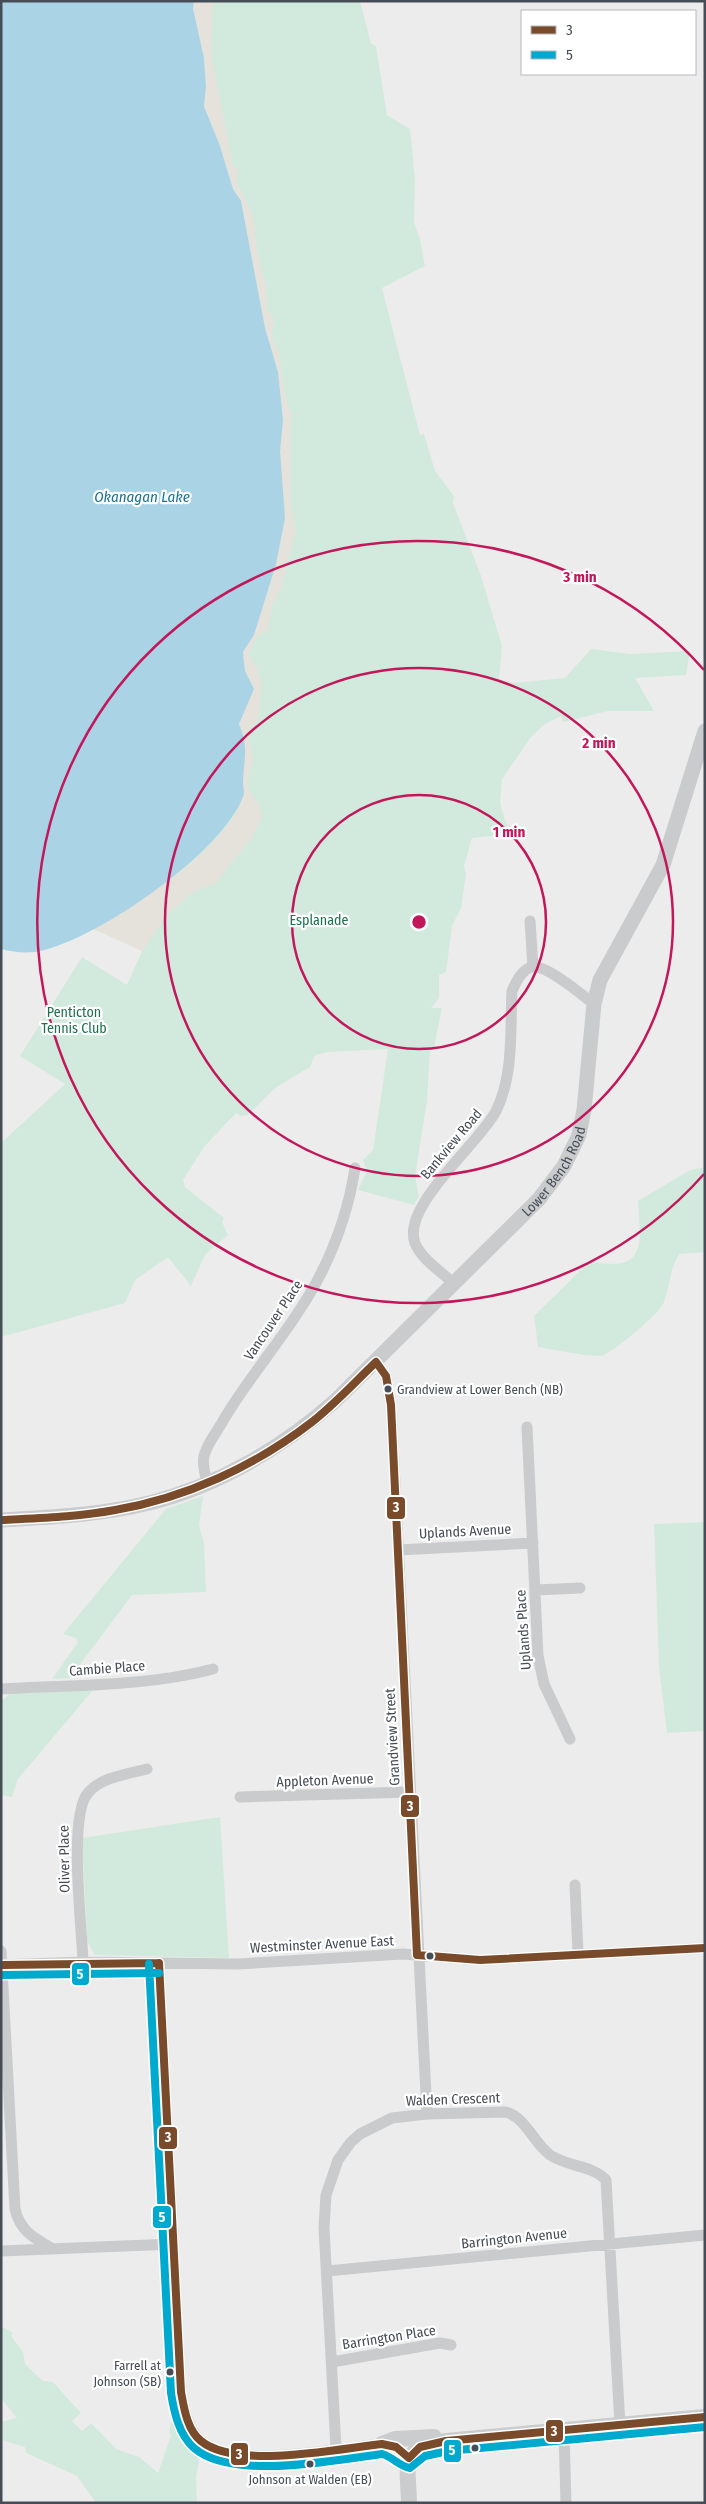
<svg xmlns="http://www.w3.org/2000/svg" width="706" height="2504" font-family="'Fira Sans Condensed',sans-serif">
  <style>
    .green { fill: #d2eadd }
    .sand { fill: #e4e2db }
    .water { fill: #aad4e5 }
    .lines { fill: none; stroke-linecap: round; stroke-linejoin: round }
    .minor { stroke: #c9cbcd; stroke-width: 11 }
    .tertiary { stroke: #c9cbcd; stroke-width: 15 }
    .secondary { stroke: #caccce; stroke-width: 16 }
    .bus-1-casing { stroke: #fff; stroke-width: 11 }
    .bus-2-casing { stroke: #fff; stroke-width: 11 }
    .bus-1 { stroke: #7a4b2a; stroke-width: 8 }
    .bus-2 { stroke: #00a9ce; stroke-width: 8 }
    .ring { fill: none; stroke: #c2185b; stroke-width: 2.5 }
    .bus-dot { fill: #464d57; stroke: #fff; stroke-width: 2 }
    .labels { text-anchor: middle; stroke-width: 4.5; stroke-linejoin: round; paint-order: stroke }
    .bus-label { font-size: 13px; fill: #464d57; stroke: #fff; text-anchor: start }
    .park-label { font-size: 14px; fill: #1e704e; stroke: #fff }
    .street-label { font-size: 14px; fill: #464d57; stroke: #fff }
    .water-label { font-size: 15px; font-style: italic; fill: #197196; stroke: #fff }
    .centre { fill: #c2185b; stroke: #fff; stroke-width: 2.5 }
    .ring-label { font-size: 15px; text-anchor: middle; font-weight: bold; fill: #c2185b; stroke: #fff; stroke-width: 4.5; stroke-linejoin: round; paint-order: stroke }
    .line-badge { stroke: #fff; stroke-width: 2 }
    .badge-label { font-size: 14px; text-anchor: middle; font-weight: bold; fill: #fff }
  </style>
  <rect width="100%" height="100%" fill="#edecec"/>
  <!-- green -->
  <path class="green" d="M194,1H360L371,43L376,46L387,115L410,129L415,179L414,222L420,239L425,266L382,288L420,435L424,434L435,471L454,496L453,503L481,576L502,646L499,679L514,683L565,678L591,649L630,654L690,651L686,675L635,678L654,711H608L563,722L561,716L545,724L531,737L502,779L500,803L506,823L520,833L472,838L464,866L466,874L461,908L452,926L446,972L439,975V998L431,1008H442L434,1048L430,1049L427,1101L415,1176L419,1196L414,1205L358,1190L367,1170L363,1160L373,1150L388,1049L327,1052L315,1055L310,1067L275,1088L248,1115L241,1116L236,1113L204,1147L183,1180L185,1187L224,1218L222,1222L228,1235L205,1255L191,1286L168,1257L135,1280L125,1303L1,1337V1143L65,1084L20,1056L82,957L127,985L142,951L245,671L233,189Z
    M705,1167V1252L679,1254C670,1269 670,1285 664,1302C660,1314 614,1351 602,1356L584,1355L538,1347L534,1316L590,1261C646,1273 641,1246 638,1201L690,1170Z
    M203,1496L199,1525L204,1543L206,1592L132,1595L70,1678L52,1679L78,1642L76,1638L63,1634L166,1509Z
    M705,1522V1731L667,1733L659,1667L654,1524Z
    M94,1689L18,1779L12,1797L1,1795V1701L11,1693Z
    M220,1817L229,1958L95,1955L87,1941L82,1838Z
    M1,2326L13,2333L11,2336L23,2352L25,2364L43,2381L53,2382L81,2413L72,2421L82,2431L91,2423L116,2449L139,2457L158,2473L171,2435L169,2432L174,2411L199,2461L196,2478L197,2503H96L77,2476L26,2453L25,2447L1,2440V2422L17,2418L1,2398Z"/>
  <!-- sand -->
  <path class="sand" d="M194,1H213L211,55L233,166L238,168L237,184L253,215L257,251L266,286L267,311C276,318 275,324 271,333C274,342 279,351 280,360C284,377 283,398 291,413L290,501L296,531L281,588L272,606L268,631L257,637L248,654L257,667L262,683L258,720L254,723L248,735L253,759L247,781L248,789L259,804L262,816L251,839L215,884L195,891L169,913L142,951L93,929C142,899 220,854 243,798C245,793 243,788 243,783C244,758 249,748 239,724L254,689L245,671L243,652L254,635L276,564L285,518L280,451L283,420L278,372L265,328L241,201L233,189L220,146L204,105L206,87L204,58L193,7Z"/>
  <!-- water -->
  <path class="water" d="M1,1H194L193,8L204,58L206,87L204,106L220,146L233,189L241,201L265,328L278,372L283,420L280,451L285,518L276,564L254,635L243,652L245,671L254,689L239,724C249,749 244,757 243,782C243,787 245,793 243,797C222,853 93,943 35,952C23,953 13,952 1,949Z"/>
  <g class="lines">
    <!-- minor -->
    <path class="minor" d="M530,921L533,967
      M454,1284C442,1272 421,1259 415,1243C401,1206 479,1144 496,1111C514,1075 510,1030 512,991C516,982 521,971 531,967C545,963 582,995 594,1004
      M376,1362L386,1376L391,1405L427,2114
      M527,1427L538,1656L544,1684L570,1739
      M207,1482C205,1473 202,1465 204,1456C207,1443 218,1431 224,1419C252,1372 290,1331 316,1283C335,1248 349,1207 355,1168
      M398,1550L533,1543
      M535,1590L580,1588
      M1,1689C71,1685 145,1687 213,1669
      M240,1797L410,1792
      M575,1885L578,1954
      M1,1951L15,2209C20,2231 34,2238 53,2249
      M83,1962C82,1929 68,1815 88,1793C101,1777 128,1774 147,1769
      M159,1963L181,2392C184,2409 188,2429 201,2441C233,2470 340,2448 382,2444L396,2447L409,2458
      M1,1965L83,1962L238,1964L403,1954L480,1960L705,1948
      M1,2251L173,2244
      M327,2271L705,2235
      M332,2362L440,2343L451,2345
      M564,2431L566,2503
      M336,2448L324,2228L326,2195L338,2160L351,2142L360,2134L392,2118L427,2114L506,2112C526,2118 533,2142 550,2155C568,2167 592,2165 606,2180L620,2425"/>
    <!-- tertiary -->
    <path class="tertiary" id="s1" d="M1,1520C51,1517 101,1515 149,1503C218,1486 283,1447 335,1401L539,1199L564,1166L579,1135L584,1110L594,1004L600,980L663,865L705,731"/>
    <!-- secondary -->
    <path class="secondary" d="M382,2444L395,2439L434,2437
      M409,2503C408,2462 399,2449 446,2441L705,2417"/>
    <defs>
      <path id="bus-1" d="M376,1362L386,1376L391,1405L417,1955
        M1,1520C39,1518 78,1517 115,1510C186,1498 255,1466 312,1422C335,1404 355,1382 376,1362
        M417,1955L480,1960L705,1948
        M159,1963L181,2392C184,2408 187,2430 201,2441C237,2470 337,2449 382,2444L396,2447L409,2458
        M2,1965L159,1963
        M409,2458L420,2447L446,2441L705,2417"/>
      <path id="bus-2" d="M149,1964L171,2393C174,2412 179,2435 194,2448C232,2481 335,2460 382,2454C393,2457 399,2466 410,2468L425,2456L448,2451L705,2427
        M2,1975L159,1973"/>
    </defs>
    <!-- bus-1 casing -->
    <use href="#bus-1" class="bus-1-casing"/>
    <!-- bus-2 casing -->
    <use href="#bus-2" class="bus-2-casing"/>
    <!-- bus-1 -->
    <use href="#bus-1" class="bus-1"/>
    <!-- bus-2 -->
    <use href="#bus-2" class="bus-2"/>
  </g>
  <!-- distance rings -->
  <g class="ring">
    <circle cx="419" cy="922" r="127"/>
    <circle cx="419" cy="922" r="254"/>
    <path d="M704 1174A381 381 0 1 1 704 670"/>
  </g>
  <!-- markers -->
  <g class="bus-dot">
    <circle cx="388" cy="1389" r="4.5"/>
    <circle cx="430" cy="1956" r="4.5"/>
    <circle cx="170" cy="2372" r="4.5"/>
    <circle cx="475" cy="2448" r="4.5"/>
    <circle cx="310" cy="2464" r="4.5"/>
  </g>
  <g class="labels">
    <!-- bus labels -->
    <g class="bus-label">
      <text x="397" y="1394">Grandview at Lower Bench (NB)</text>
      <text x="161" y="2370" text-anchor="end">Farrell at<tspan x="161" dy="16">Johnson (SB)</tspan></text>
      <text x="310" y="2484" text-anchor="middle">Johnson at Walden (EB)</text>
    </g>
    <!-- park labels -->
    <g class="park-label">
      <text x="319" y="925">Esplanade</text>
      <text x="74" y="1017">Penticton<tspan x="74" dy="16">Tennis Club</tspan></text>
    </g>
    <!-- street labels -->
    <g class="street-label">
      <text transform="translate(451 1144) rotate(-50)" y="5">Bankview Road</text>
      <text dy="5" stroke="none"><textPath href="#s1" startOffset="682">Lower Bench Road</textPath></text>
      <text transform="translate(273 1320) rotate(-56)" y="5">Vancouver Place</text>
      <text transform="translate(465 1531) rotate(-3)" y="5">Uplands Avenue</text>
      <text transform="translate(523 1630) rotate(-94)" y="5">Uplands Place</text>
      <text transform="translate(107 1668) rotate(-4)" y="5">Cambie Place</text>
      <text transform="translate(392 1737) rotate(-93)" y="5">Grandview Street</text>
      <text transform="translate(325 1780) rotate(-2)" y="5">Appleton Avenue</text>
      <text transform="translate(64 1859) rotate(-91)" y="5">Oliver Place</text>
      <text transform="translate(322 1944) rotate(-3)" y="5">Westminster Avenue East</text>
      <text transform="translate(453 2099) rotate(-2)" y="5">Walden Crescent</text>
      <text transform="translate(514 2238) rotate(-6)" y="5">Barrington Avenue</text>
      <text transform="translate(389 2337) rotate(-9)" y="5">Barrington Place</text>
    </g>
    <!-- water labels -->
    <g class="water-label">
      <text x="142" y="502">Okanagan Lake</text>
    </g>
  </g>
  <circle cx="419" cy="922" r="8" class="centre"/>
  <g class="ring-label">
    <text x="580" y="582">3 min</text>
    <text x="599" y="748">2 min</text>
    <text x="509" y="837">1 min</text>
  </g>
  <g class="line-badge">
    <rect x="386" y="1496" width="20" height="24" rx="5" fill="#7a4b2a"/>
    <rect x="400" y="1794" width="20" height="24" rx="5" fill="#7a4b2a"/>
    <rect x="71" y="1962" width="19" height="24" rx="5" fill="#00a9ce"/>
    <rect x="158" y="2126" width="20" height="24" rx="5" fill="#7a4b2a"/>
    <rect x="152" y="2205" width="20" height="24" rx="5" fill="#00a9ce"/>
    <rect x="545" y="2419" width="19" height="24" rx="5" fill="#7a4b2a"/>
    <rect x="443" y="2439" width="19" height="24" rx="5" fill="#00a9ce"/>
    <rect x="230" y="2442" width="19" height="24" rx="5" fill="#7a4b2a"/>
  </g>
  <g class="badge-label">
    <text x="396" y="1512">3</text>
    <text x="410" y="1811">3</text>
    <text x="80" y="1979">5</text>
    <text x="168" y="2142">3</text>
    <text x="162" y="2222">5</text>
    <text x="554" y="2436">3</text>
    <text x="452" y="2455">5</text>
    <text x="239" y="2459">3</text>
  </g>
  <!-- border -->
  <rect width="706" height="2504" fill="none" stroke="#464d57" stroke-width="5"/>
  <!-- legend -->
  <rect x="521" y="10" width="175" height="65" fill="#ffffff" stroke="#b5b8bc"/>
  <rect x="531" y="26" width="25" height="8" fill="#7a4b2a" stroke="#b5b8bc"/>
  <text x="566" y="35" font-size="15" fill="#464d57">3</text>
  <rect x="531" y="51" width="25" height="8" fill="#00a9ce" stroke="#b5b8bc"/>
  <text x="566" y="60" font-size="15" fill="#464d57">5</text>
</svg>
